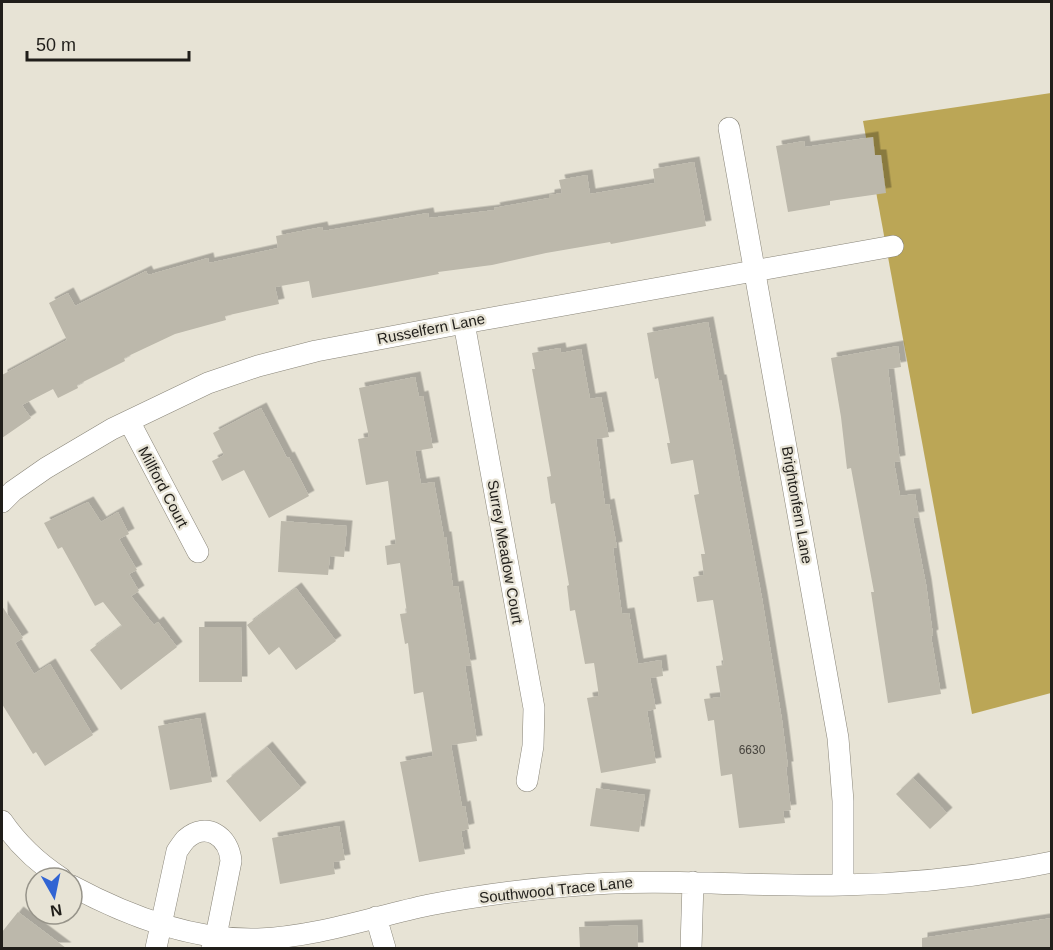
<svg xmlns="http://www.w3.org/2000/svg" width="1053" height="950" font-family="Arial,sans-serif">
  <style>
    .forest { fill: #bba656 }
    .building { fill: #bcb8ab; filter: url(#shadow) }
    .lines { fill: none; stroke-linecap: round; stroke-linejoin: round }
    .street-casing { stroke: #898579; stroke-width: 22 }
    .street { stroke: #fff; stroke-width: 21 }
    .labels { text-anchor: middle; stroke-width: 4.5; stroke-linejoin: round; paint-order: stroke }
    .number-label { font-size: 12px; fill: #47443e }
    .street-label { font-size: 15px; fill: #201e1a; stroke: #e7e3d5 }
  </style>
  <defs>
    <filter id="shadow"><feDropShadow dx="5.5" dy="-5.5" stdDeviation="0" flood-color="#0004"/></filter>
  </defs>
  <rect width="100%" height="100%" fill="#e7e3d5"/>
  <!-- forest -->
  <path class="forest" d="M1051,93V693L972,714L863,121Z"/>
  <!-- building -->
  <path class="building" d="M873,137L875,155H881L886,193L830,201V205L788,212L776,146L804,141L805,147Z
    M694,162L706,226L611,244L610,242L546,253L492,265L438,272L439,274L312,298L309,281L275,287L279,304L225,316L226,320L175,334L124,358L125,361L77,385L78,388L58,398L53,389L22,405L31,418L2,438V375L67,340L49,303L68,293L75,306L146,271L148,275L208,258L209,263L278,248L276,236L322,227L323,231L428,213L429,218L495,210L494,208L549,198V195L562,193L559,180L587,175L590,194L655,183L653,169Z
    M708,322L719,380H721L762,598L782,720L788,767H786L791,810L783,811L785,823L739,828L732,774L721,776L714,720L708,721L704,699L721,697L716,666L724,665L713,600L697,602L693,577L704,575L701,554H705L694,495L699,494L693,460L671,464L667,443H670L658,378L655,379L647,333Z
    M898,346L901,367L888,369L900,461L894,462L900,496L915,494L919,517L913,518L926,584L933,635L931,636L941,694L888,703L871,592H874L851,468L847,469L841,417L831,358Z
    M560,348L561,353L581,349L590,399L601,397L609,437L596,439L605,505L609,504L617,547L613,548L622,614L629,613L638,664L661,660L663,676L650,678L656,709L647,711L656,763L601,773L587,698L599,696L594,663L585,664L575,610L570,611L567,586L569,585L555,503L551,504L547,477L551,476L532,369H535L532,353Z
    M415,377L419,397L423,396L433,448L415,451L421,484L434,482L444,537H446L453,587L458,586L471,665L465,666L477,741L451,745L462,807L465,806L469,829L461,831L465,854L419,862L400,762L433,756L423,692L414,694L408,643L405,644L400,614L407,613L400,563L387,565L385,546L396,544L388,481L366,485L358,439L369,437L359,388Z
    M261,408L287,458L289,457L309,496L269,518L244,470L222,481L212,461L224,455L213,433Z
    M88,502L101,522L118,512L129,534L119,539L137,570L129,574L139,591L131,596L154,625L158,622L177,647L121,690L90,650L122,626L103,602L95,606L62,547L58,549L44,523Z
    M281,521L347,526L344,557L330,556L328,575L278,572Z
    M296,588L336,641L296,670L279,647L269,655L247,625Z
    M2,606L23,638L15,643L34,674L50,664L93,735L45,766L36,752L33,754L2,704Z
    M199,627H241L242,682H199Z
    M200,718L212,782L170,790L158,726Z
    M267,747L301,788L260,822L226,781Z
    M913,778L947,813L930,829L896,794Z
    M596,788L645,795L639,832L590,826Z
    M339,826L345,860L333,862L335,874L280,884L272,838Z
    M18,912L66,948H2V932Z
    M1052,918V948H922V938Z
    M637,925L638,948H580L579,927Z"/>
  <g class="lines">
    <defs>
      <path id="street" d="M729,128L838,738L843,801V885
        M464,323L534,708L533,746L527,781
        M129,421L198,552
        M2,502L13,491L46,468L112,429L208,383L258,366L316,351L464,323L893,246
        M2,821C17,843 38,863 61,878
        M72,886C128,916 193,941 258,939C316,937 373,917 429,905C475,896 521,890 568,886C660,877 751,887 843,885C913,884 983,876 1052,862
        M376,917L385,948
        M156,948L177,851C180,847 183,842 186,839C206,821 229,836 231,861L216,936L212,948
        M691,948L693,882"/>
    </defs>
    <!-- street casing -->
    <use href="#street" class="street-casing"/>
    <!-- street -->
    <use href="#street" class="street"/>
  </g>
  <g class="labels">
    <!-- number labels -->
    <g class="number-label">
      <text x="752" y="754">6630</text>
    </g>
    <!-- street labels -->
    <g class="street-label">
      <text transform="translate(431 329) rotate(-11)" y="5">Russelfern Lane</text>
      <text transform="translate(163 487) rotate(62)" y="5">Millford Court</text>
      <text transform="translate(797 505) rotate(80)" y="5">Brightonfern Lane</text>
      <text transform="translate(505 552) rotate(80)" y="5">Surrey Meadow Court</text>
      <text transform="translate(556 890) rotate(-6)" y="5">Southwood Trace Lane</text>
    </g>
  </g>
  <!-- border -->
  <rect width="1053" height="950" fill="none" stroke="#201e1a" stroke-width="6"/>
  <!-- north arrow -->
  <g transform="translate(54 896) rotate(171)"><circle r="28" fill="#e7e3d5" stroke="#97948a" stroke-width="1.5"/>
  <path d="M0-4.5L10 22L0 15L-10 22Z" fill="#3164d3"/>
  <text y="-9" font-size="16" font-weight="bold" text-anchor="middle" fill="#201e1a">N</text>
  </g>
  <!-- scale -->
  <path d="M27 51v9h162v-9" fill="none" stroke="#201e1a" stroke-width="3"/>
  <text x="36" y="51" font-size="18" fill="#201e1a" stroke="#e7e3d5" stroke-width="4.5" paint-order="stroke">50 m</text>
</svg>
